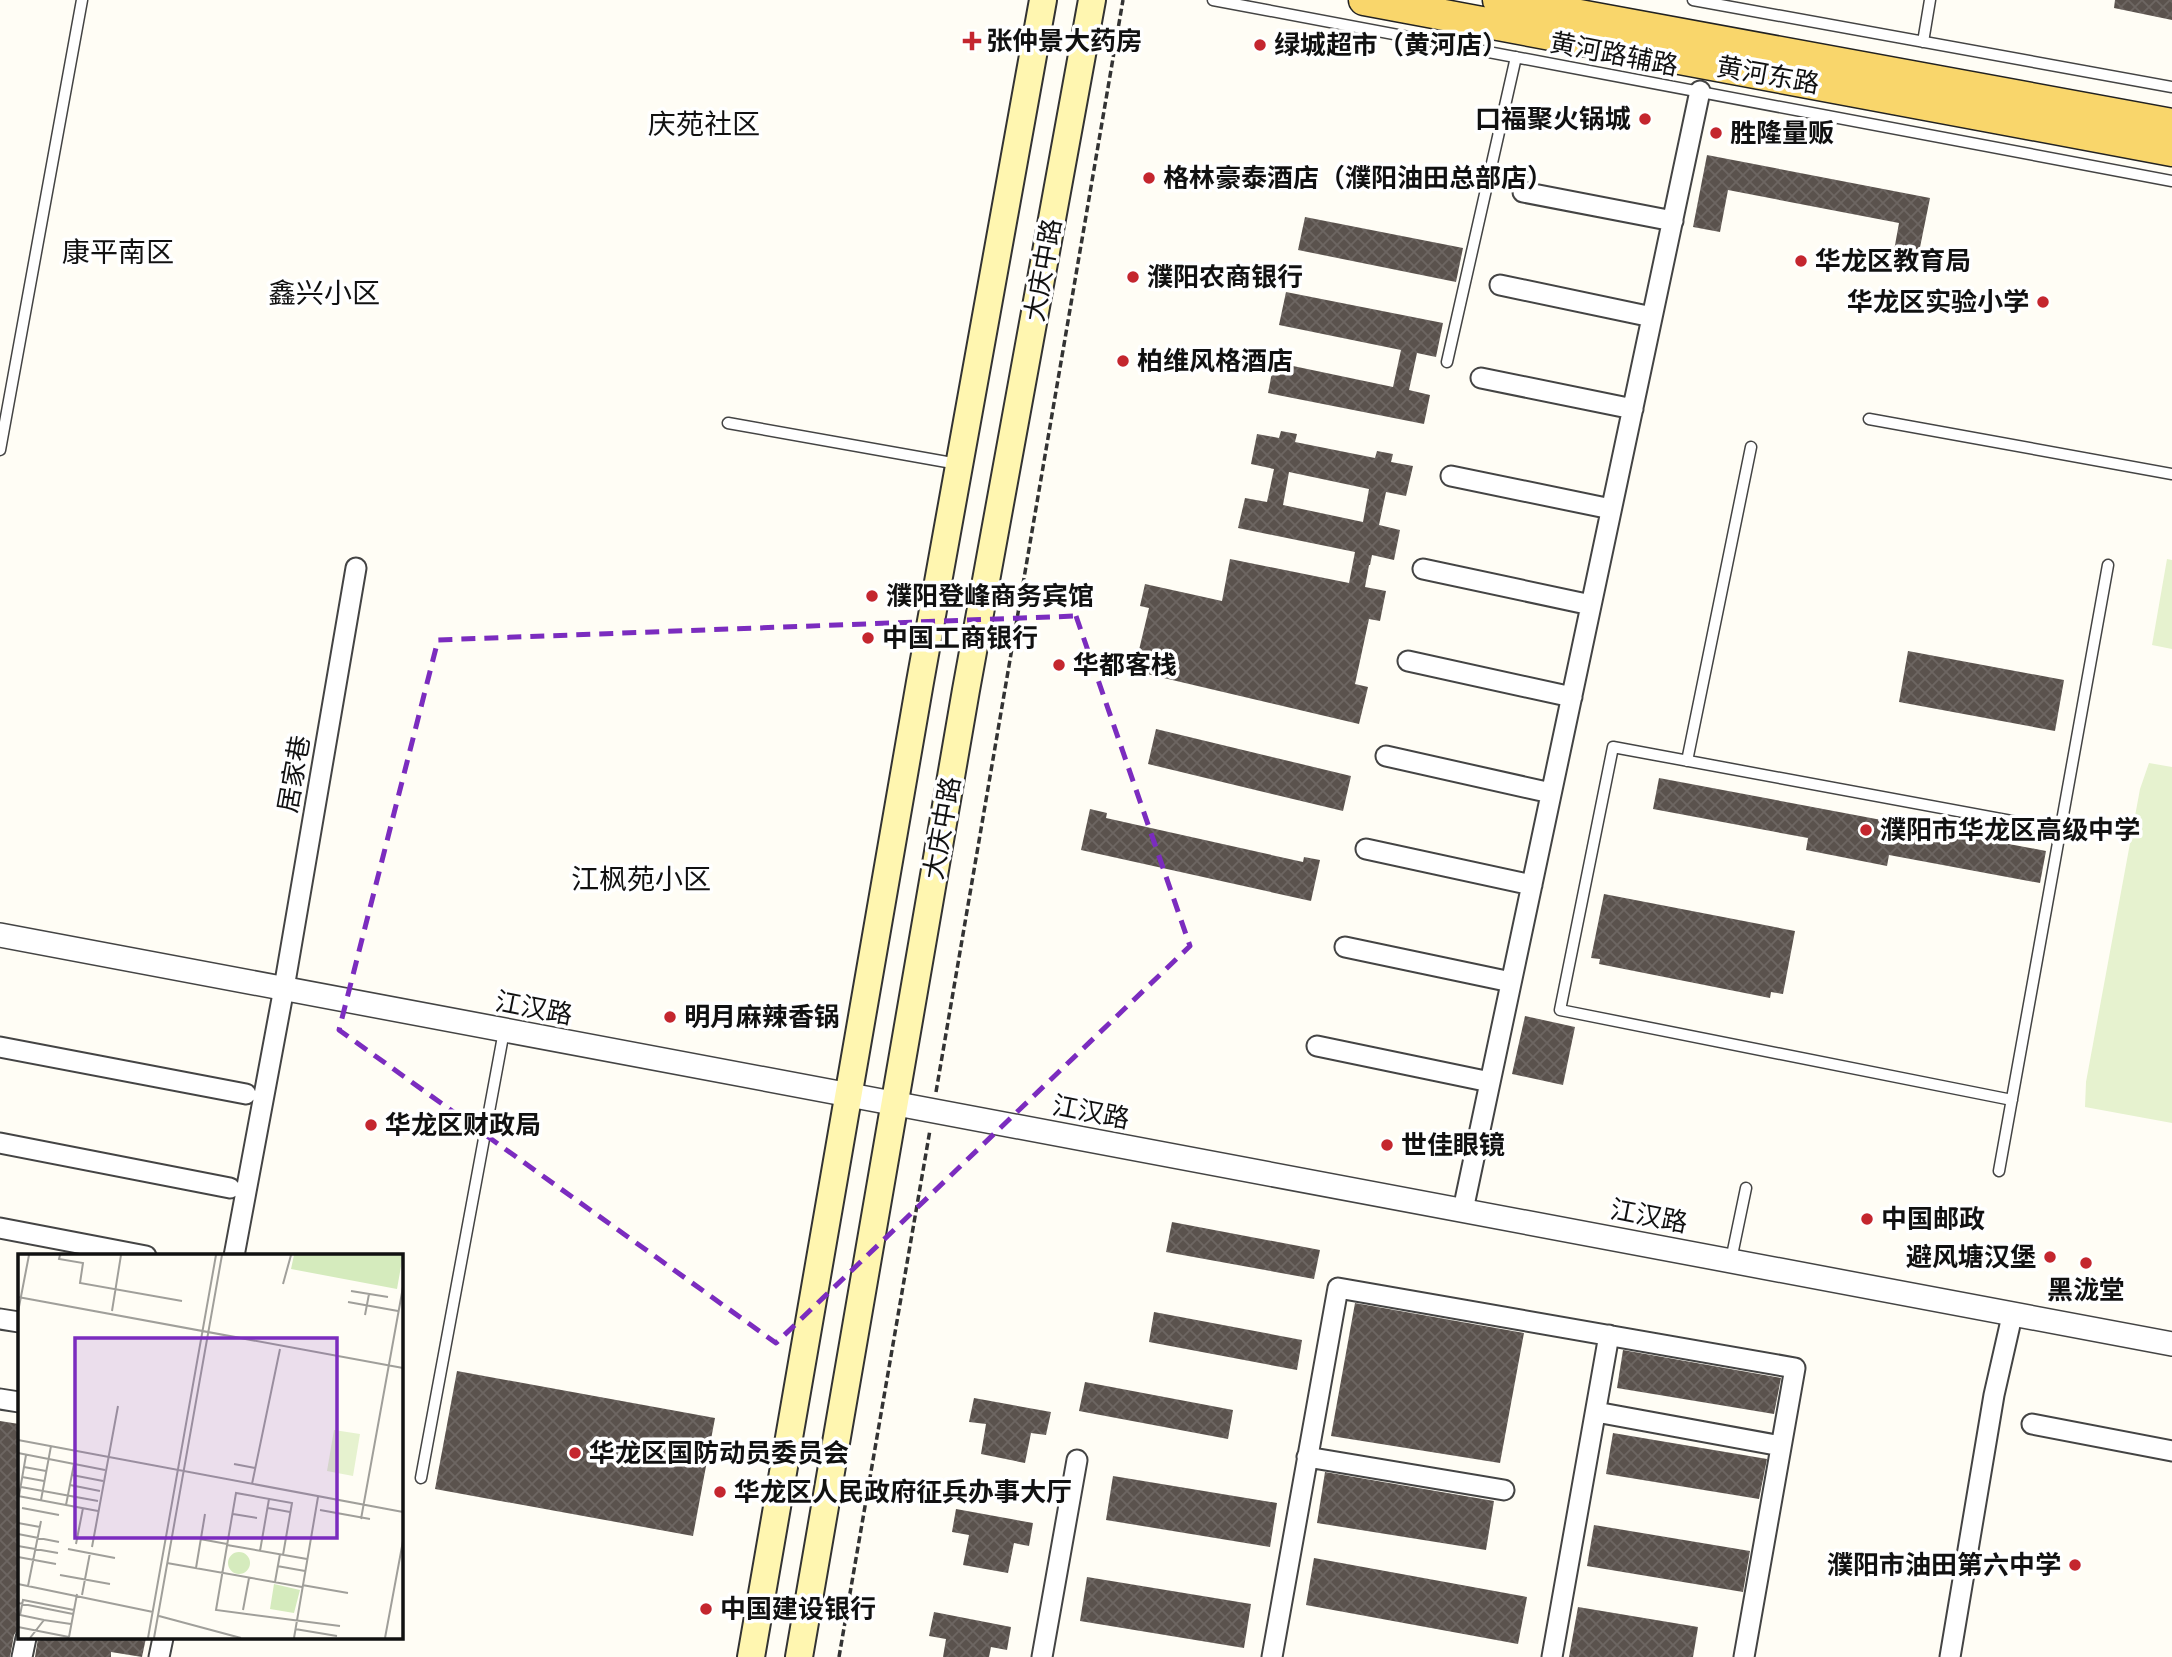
<svg xmlns="http://www.w3.org/2000/svg" width="2172" height="1657" font-family="Spectral,'Noto Sans SC',serif">
  <style>
    .pitch { fill: #e6f2cf }
    .building { fill: url(#building-cross-hatch); fill-rule: evenodd }
    .lines { fill: none; stroke-linecap: round; stroke-linejoin: round }
    .service-casing { stroke: #444; stroke-width: 13 }
    .minor-casing { stroke: #444; stroke-width: 23 }
    .tertiary-casing { stroke: #444; stroke-width: 26 }
    .secondary-casing { stroke: #333; stroke-width: 30 }
    .primary-casing { stroke: #222; stroke-width: 33 }
    .path { stroke: #333; stroke-width: 3.5; stroke-dasharray: 7 3.5; stroke-linecap: butt }
    .service { stroke: #fff; stroke-width: 10 }
    .minor { stroke: #fff; stroke-width: 19 }
    .tertiary { stroke: #fff; stroke-width: 23 }
    .secondary { stroke: #fff6b0; stroke-width: 26 }
    .primary { stroke: #f9d66b; stroke-width: 30 }
    .marked { fill: none; stroke: #7b2cbf; stroke-width: 5; stroke-dasharray: 14 9; stroke-linejoin: round }
    .poi-dot { fill: #c4262e; stroke: #fff; stroke-width: 2.5 }
    .labels { text-anchor: middle; stroke-width: 7; stroke-linejoin: round; paint-order: stroke }
    .poi-label { font-size: 26px; font-weight: bold; fill: #111; stroke: #fff; text-anchor: start }
    .street-label { font-size: 26px; fill: #111; stroke: #fff }
    .neighbourhood-label { font-size: 28px; fill: #111; stroke: #fff }
    .inset-road { fill: none; stroke: #a09f9a; stroke-width: 2 }
    .view { fill: #7b2cbf; fill-opacity: 0.15; stroke: #7b2cbf; stroke-width: 3.5 }
    .inset-edge { fill: none; stroke: #111; stroke-width: 3.5 }
  </style>
  <defs>
    <pattern id="building-cross-hatch" width="8" height="8" patternUnits="userSpaceOnUse" patternTransform="scale(1.75)"><rect width="8" height="8" fill="#5a524d"/><path d="M0 0l8 8M0 8l8-8" fill="none" stroke="#6d6662"/></pattern>
  </defs>
  <rect width="100%" height="100%" fill="#fffdf5"/>
  <!-- pitch -->
  <path class="pitch" d="M2167,559L2172,560V649L2152,645Z
    M2149,763L2172,767V1123L2085,1107L2086,1082L2140,789Z"/>
  <!-- building -->
  <path class="building" d="M2115,0H2172V20L2114,8Z
    M1707,155L1930,198L1915,272L1891,267L1899,223L1728,190L1720,232L1693,227Z
    M1305,217L1463,248L1456,282L1298,250Z
    M1286,292L1443,323L1436,357L1417,353L1409,390L1430,395L1424,424L1268,393L1274,362L1393,387L1401,350L1279,325Z
    M1281,431L1297,434L1295,442L1375,458L1377,451L1393,454L1391,462L1413,466L1406,496L1386,492L1379,525L1400,530L1394,560L1372,555L1370,565H1369L1365,587L1386,591L1380,621L1369,619L1355,684L1368,687L1359,724L1134,671L1149,608L1140,606L1145,584L1222,601L1230,559L1349,583L1355,552L1238,528L1245,498L1267,502L1274,469L1251,464L1257,434L1279,438ZM1289,472L1369,489L1363,522L1283,505Z
    M1908,651L2064,680L2055,731L1899,702Z
    M1156,729L1351,776L1343,811L1148,764Z
    M1659,778L2046,851L2040,883L1889,855L1887,866L1806,850L1808,838L1653,809Z
    M1090,809L1107,813L1106,818L1303,862L1304,857L1320,860L1311,901L1081,850Z
    M1604,894L1795,931L1783,994L1771,992L1770,998L1599,964L1600,959L1591,958Z
    M1525,1016L1575,1027L1563,1085L1512,1074Z
    M1172,1222L1320,1250L1314,1279L1166,1252Z
    M1355,1303L1524,1333L1500,1463L1331,1436Z
    M1154,1312L1302,1340L1297,1370L1149,1342Z
    M1623,1350L1781,1378L1774,1414L1617,1388Z
    M457,1371L715,1418L693,1536L435,1489Z
    M1085,1382L1233,1410L1228,1439L1079,1411Z
    M974,1398L1051,1412L1046,1435L1031,1433L1025,1463L981,1454L986,1424L969,1422Z
    M0,1421L19,1424V1628L14,1635L10,1657H0Z
    M1613,1433L1767,1459L1759,1499L1606,1474Z
    M1325,1472L1494,1501L1486,1550L1317,1523Z
    M1113,1476L1277,1503L1270,1547L1106,1520Z
    M956,1509L1033,1523L1029,1546L1014,1543L1008,1573L963,1565L969,1535L952,1532Z
    M1594,1525L1750,1551L1743,1592L1587,1566Z
    M1314,1558L1527,1597L1518,1644L1306,1605Z
    M1087,1577L1251,1604L1244,1648L1080,1621Z
    M1578,1607L1698,1627L1693,1657H1569Z
    M934,1612L1011,1627L1007,1650L991,1647L989,1657H943L946,1639L929,1636Z
    M38,1638H146L142,1657L111,1652V1657H35Z"/>
  <g class="lines">
    <defs>
      <path id="service" d="M1213,0L2172,181
        M1693,0L2172,87
        M1923,42L1930,0
        M1447,362L1516,57
        M1869,419L2172,474
        M728,423L958,464
        M0,450L82,0
        M1687,761L1751,447
        M2012,1100L1560,1010L1613,747L2060,830
        M1999,1171L2108,565
        M1731,1260L1746,1188
        M421,1478L504,1031"/>
      <path id="minor" d="M1523,192L1673,221
        M1500,285L1652,317
        M1481,378L1633,409
        M1451,476L1611,509
        M1423,569L1591,605
        M1408,661L1572,697
        M1386,756L1551,793
        M1366,849L1532,885
        M1345,947L1511,982
        M1317,1046L1490,1082
        M0,1047L246,1094
        M0,1143L230,1188
        M1463,1210L1700,91
        M0,1228L146,1256
        M234,1256L284,988L356,568
        M0,1319L19,1322
        M0,1399L19,1402
        M1596,1412L1781,1446
        M2032,1424L2172,1451
        M1307,1457L1504,1490
        M22,1657L26,1638
        M159,1657L163,1638
        M1042,1657L1077,1460
        M1272,1657L1338,1288L1795,1368L1744,1657
        M1552,1657L1609,1335
        M1950,1657L1994,1395L2012,1316"/>
      <path id="tertiary" d="M0,935L2172,1344"/>
      <path id="secondary" d="M751,1657L920,682L1043,0
        M799,1657L966,690L1092,0"/>
      <path id="primary" d="M1364,0L2172,151
        M1498,0L2172,124"/>
    </defs>
    <!-- service casing -->
    <use href="#service" class="service-casing"/>
    <!-- minor casing -->
    <use href="#minor" class="minor-casing"/>
    <!-- tertiary casing -->
    <use href="#tertiary" class="tertiary-casing"/>
    <!-- secondary casing -->
    <use href="#secondary" class="secondary-casing"/>
    <!-- primary casing -->
    <use href="#primary" class="primary-casing"/>
    <!-- path -->
    <path class="path" d="M936,1092L1123,0
      M839,1657L930,1130"/>
    <!-- service -->
    <use href="#service" class="service"/>
    <!-- minor -->
    <use href="#minor" class="minor"/>
    <!-- tertiary -->
    <use href="#tertiary" class="tertiary"/>
    <!-- secondary -->
    <use href="#secondary" class="secondary"/>
    <!-- primary -->
    <use href="#primary" class="primary"/>
  </g>
  <!-- marked area -->
  <path class="marked" d="M1076,616L1190,946L776,1343L339,1030L438,640Z"/>
  <!-- markers -->
  <g class="poi-dot">
    <path d="M968.5 30.5h7v7h7v7h-7v7h-7v-7h-7v-7h7z"/>
    <circle cx="1260" cy="45" r="7"/>
    <circle cx="1645" cy="119" r="7"/>
    <circle cx="1716" cy="133" r="7"/>
    <circle cx="1149" cy="178" r="7"/>
    <circle cx="1801" cy="261" r="7"/>
    <circle cx="1133" cy="277" r="7"/>
    <circle cx="2043" cy="302" r="7"/>
    <circle cx="1123" cy="361" r="7"/>
    <circle cx="872" cy="596" r="7"/>
    <circle cx="868" cy="638" r="7"/>
    <circle cx="1059" cy="665" r="7"/>
    <circle cx="1866" cy="830" r="7"/>
    <circle cx="670" cy="1017" r="7"/>
    <circle cx="371" cy="1125" r="7"/>
    <circle cx="1387" cy="1145" r="7"/>
    <circle cx="1867" cy="1219" r="7"/>
    <circle cx="2050" cy="1257" r="7"/>
    <circle cx="2086" cy="1263" r="7"/>
    <circle cx="575" cy="1453" r="7"/>
    <circle cx="720" cy="1492" r="7"/>
    <circle cx="2075" cy="1565" r="7"/>
    <circle cx="706" cy="1609" r="7"/>
  </g>
  <g class="labels">
    <!-- poi labels -->
    <g class="poi-label">
      <text x="986" y="50">张仲景大药房</text>
      <text x="1274" y="54">绿城超市（黄河店）</text>
      <text x="1631" y="128" text-anchor="end">口福聚火锅城</text>
      <text x="1730" y="142">胜隆量贩</text>
      <text x="1163" y="187">格林豪泰酒店（濮阳油田总部店）</text>
      <text x="1815" y="270">华龙区教育局</text>
      <text x="1147" y="286">濮阳农商银行</text>
      <text x="2029" y="311" text-anchor="end">华龙区实验小学</text>
      <text x="1137" y="370">柏维风格酒店</text>
      <text x="886" y="605">濮阳登峰商务宾馆</text>
      <text x="882" y="647">中国工商银行</text>
      <text x="1073" y="674">华都客栈</text>
      <text x="1880" y="839">濮阳市华龙区高级中学</text>
      <text x="684" y="1026">明月麻辣香锅</text>
      <text x="385" y="1134">华龙区财政局</text>
      <text x="1401" y="1154">世佳眼镜</text>
      <text x="1881" y="1228">中国邮政</text>
      <text x="2036" y="1266" text-anchor="end">避风塘汉堡</text>
      <text x="2086" y="1299" text-anchor="middle">黑泷堂</text>
      <text x="589" y="1462">华龙区国防动员委员会</text>
      <text x="734" y="1501">华龙区人民政府征兵办事大厅</text>
      <text x="2061" y="1574" text-anchor="end">濮阳市油田第六中学</text>
      <text x="720" y="1618">中国建设银行</text>
    </g>
    <!-- street labels -->
    <g class="street-label">
      <text transform="translate(1614 54) rotate(11)" y="9">黄河路辅路</text>
      <text transform="translate(1768 75) rotate(10)" y="9">黄河东路</text>
      <text transform="translate(1043 270) rotate(-80)" y="9">大庆中路</text>
      <text transform="translate(294 774) rotate(-80)" y="9">居家巷</text>
      <text transform="translate(942 828) rotate(-80)" y="9">大庆中路</text>
      <text transform="translate(534 1008) rotate(11)" y="9">江汉路</text>
      <text transform="translate(1091 1112) rotate(11)" y="9">江汉路</text>
      <text transform="translate(1649 1216) rotate(11)" y="9">江汉路</text>
    </g>
    <!-- neighbourhood labels -->
    <g class="neighbourhood-label">
      <text x="704" y="134">庆苑社区</text>
      <text x="118" y="262">康平南区</text>
      <text x="324" y="303">鑫兴小区</text>
      <text x="641" y="889">江枫苑小区</text>
    </g>
  </g>
  <!-- overview -->
  <g transform="translate(18 1254)">
    <rect width="385" height="385" fill="#fffdf5"/>
    <path d="M276,1H385L379,35L273,15ZM210 309a11 11 0 1 1 22 0a11 11 0 1 1-22 0ZM256,330L282,336L276,359L252,355Z" fill="#d5ebbd"/>
    <path d="M316,176L342,180L335,222L309,217Z" fill="#e6f2cf"/>
    <path class="inset-road" d="M42,1L41,5L65,9L62,29L164,47M265,30L273,1M333,37L370,43M0,43L385,114M330,48L380,57M94,57L103,1M0,58L11,1M347,61L351,40M0,186L385,258M0,199L87,216M216,210L237,214M6,213L28,217M54,221L85,227M4,223L26,227M234,230L262,95M52,231L82,237M3,233L80,247M0,242L80,257M1,242L8,201M23,246L33,192M48,251L56,210M4,254L41,261M250,254L272,258M302,256L352,265M215,260L239,264M343,265L385,33M0,269L22,273M0,280L41,288M182,285L209,290M58,290L65,254M209,291L289,305M0,292L40,299M74,293L100,152M50,295L97,304M242,297L251,245M265,301L274,249L218,239L198,356L322,372M0,303L38,310M149,309L284,333M259,312L287,317M178,314L187,260M42,321L92,330M257,328L262,300M0,330L135,358M284,331L330,339M10,332L23,267M64,341L72,299M0,349L55,360M225,356L231,324M141,362L223,384M26,366L2,361L5,346L56,356M0,373L51,383M277,375L319,382M51,383L59,340M12,384L26,366L53,370M130,384L198,1M136,384L204,1M276,384L300,243M367,384L385,287"/>
    <path class="view" d="M57,84H319V284H57Z"/>
    <rect width="385" height="385" class="inset-edge"/>
  </g>
</svg>
